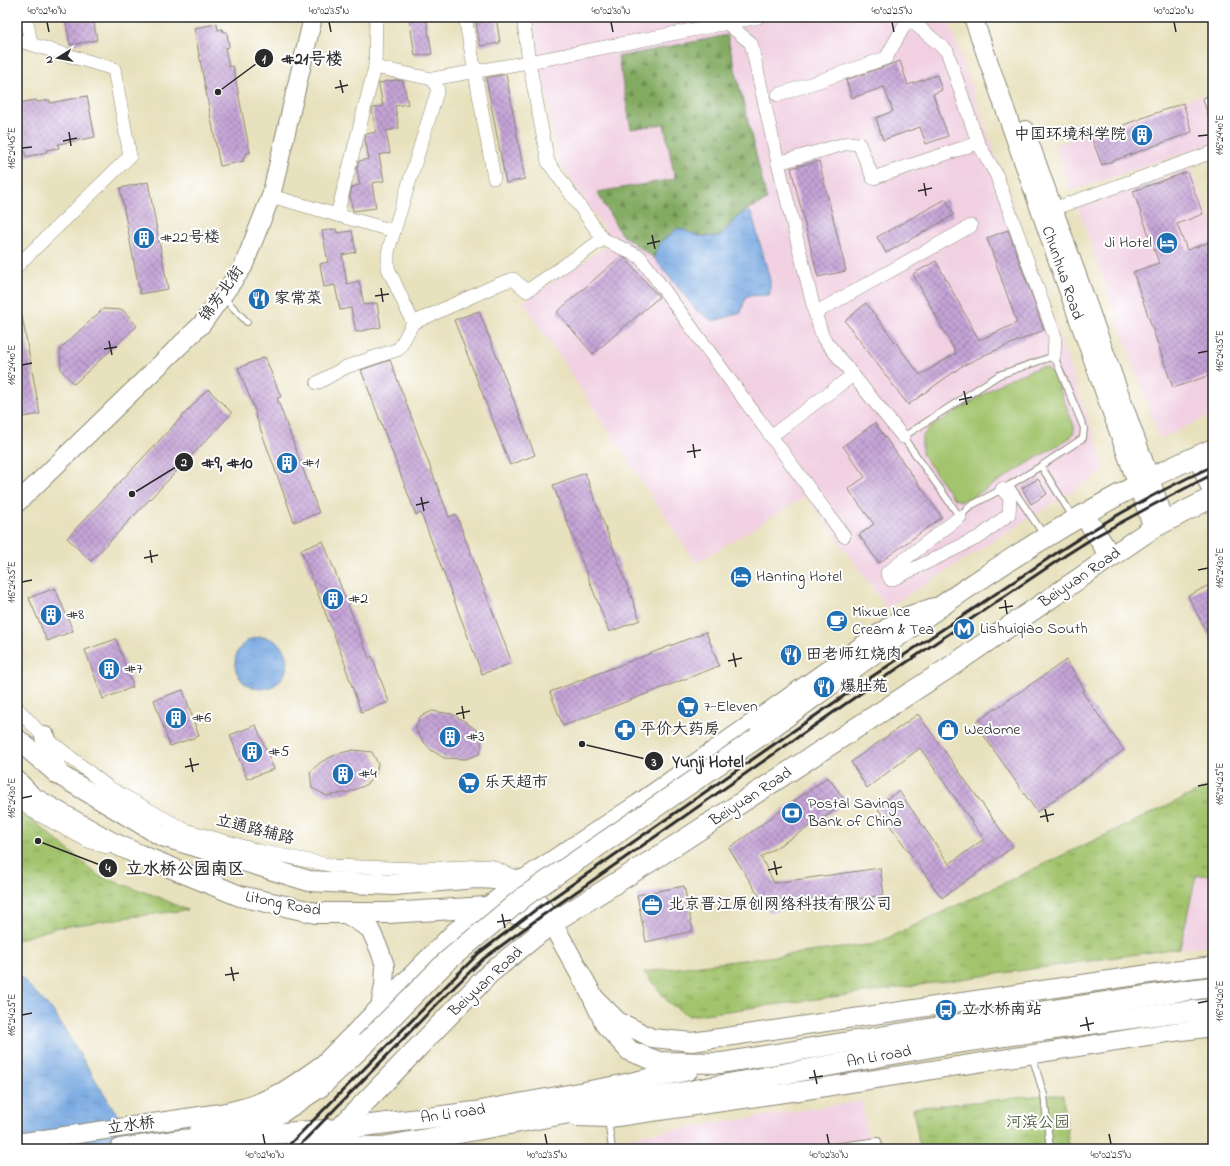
<svg xmlns="http://www.w3.org/2000/svg" width="1230" height="1166" viewBox="0 0 1230 1166" font-family="'Indie Flower','LXGW WenKai TC',sans-serif">
<style>
.built{fill:#f1d0e2}
.green{fill:#a3c46d;stroke:#67784c}
.forest{fill:url(#forest-firs);stroke:#566a46}
.park{fill:url(#park-tufts);stroke:#67784c}
.water{fill:url(#water-ripples);stroke:#506986}
.building{fill:url(#building-cross-hatch)}
.lines{fill:none;stroke-linecap:round;stroke-linejoin:round}
.lane-casing{stroke:#8a8674;stroke-width:8}
.street-casing{stroke:#8a8674;stroke-width:14}
.secondary-casing{stroke:#8a8674;stroke-width:20}
.primary-casing{stroke:#8a8674;stroke-width:22}
.lane{stroke:#fff;stroke-width:6}
.street{stroke:#fff;stroke-width:13}
.secondary{stroke:#fff;stroke-width:18}
.primary{stroke:#fff;stroke-width:20}
.rail{stroke:#2b2b2b;stroke-width:3}
.primary-bridge-casing{stroke:#8a8674;stroke-width:22;stroke-linecap:butt}
.primary-bridge{stroke:#fff;stroke-width:20}
.ticks{fill:none;stroke:#2b2b2b;stroke-width:1.5}
.labels{text-anchor:middle;dominant-baseline:central;stroke-width:4;stroke-linejoin:round;paint-order:stroke}
.poi-label{font-size:16px;fill:#2b2b2b;stroke:#fff;text-anchor:start}
.street-label{font-size:16px;fill:#2b2b2b;stroke:#fff}
.park-label{font-size:16px;fill:#556142;stroke:#fff}
.leader{fill:none;stroke:#2b2b2b;stroke-width:1.5}
.callout-dot{fill:#2b2b2b;stroke:#fff;stroke-width:1.5}
.mark-label{font-size:12px;text-anchor:middle;font-weight:bold;fill:#fff}
.callout-label{font-size:17px;text-anchor:middle;font-weight:bold;fill:#2b2b2b;stroke:#fff;stroke-width:4;stroke-linejoin:round;paint-order:stroke}
.neatline{fill:none;stroke:#2b2b2b;stroke-width:1.5}
.ticks-label{font-size:10px;text-anchor:middle;fill:#2b2b2b}
</style>
<defs>
<pattern id="forest-firs" width="22" height="20" patternUnits="userSpaceOnUse"><rect width="22" height="20" fill="#82aa60"/><path d="M5 1l3.5 6h-7zM16 11l3.5 6h-7z" fill="#6b8b4f"/></pattern>
<pattern id="park-tufts" width="24" height="20" patternUnits="userSpaceOnUse"><rect width="24" height="20" fill="#a3c46d"/><path d="M3 7l-1-3M5 7V3M7 7l1-3M15 17l-1-3M17 17v-4M19 17l1-3" fill="none" stroke="#859f5a"/></pattern>
<pattern id="water-ripples" width="26" height="14" patternUnits="userSpaceOnUse"><rect width="26" height="14" fill="#76a7e1"/><path d="M2 4q2-2 4 0t4 0M15 11q2-2 4 0t4 0" fill="none" stroke="#6188b7"/></pattern>
<pattern id="building-cross-hatch" width="8" height="8" patternUnits="userSpaceOnUse"><rect width="8" height="8" fill="#c4a3d6"/><path d="M0 0l8 8M0 8l8-8" fill="none" stroke="#9f85ae"/></pattern>
</defs>
<rect width="100%" height="100%" fill="#fff"/>
<filter id="ink" filterUnits="userSpaceOnUse"><feTurbulence type="fractalNoise" baseFrequency=".025" numOctaves="2"/><feDisplacementMap in="SourceGraphic" scale="8" xChannelSelector="R" yChannelSelector="G"/><feConvolveMatrix kernelMatrix="1 2 1 2 8 2 1 2 1" color-interpolation-filters="sRGB"/></filter>
<filter id="wash" filterUnits="userSpaceOnUse"><feTurbulence type="fractalNoise" baseFrequency=".012" numOctaves="4" result="noise"/><feDisplacementMap in="SourceGraphic" scale="16" xChannelSelector="R" yChannelSelector="G"/><feGaussianBlur stdDeviation="0.9" result="paint"/><feColorMatrix in="noise" values="0 0 0 0 0 0 0 0 0 0 0 0 0 0 0 0 0 1.4 0 .05"/><feComposite in="paint" operator="in"/></filter>
<g filter="url(#wash)">
<rect width="100%" height="100%" fill="#e8e1bd"/>
<g class="built">
<polygon points="532,17 947,17 1106,470 887,608 806,496 696,563 523,302 613,242 558,161"/>
<polygon points="1201,95 1213,130 1213,143 1071,191 1055,145"/>
<polygon points="1191,168 1213,226 1213,414 1160,439 1078,208"/>
<polygon points="1213,874 1213,945 1180,948 1196,876"/>
<polygon points="862,1101 869,1149 548,1149"/>
</g>
<polygon class="green" points="1040,367 1048,368 1053,373 1074,426 1074,432 1071,437 971,498 961,501 954,499 922,454 922,437 928,429 1006,380"/>
<polygon class="forest" points="727,35 767,200 747,210 736,218 720,237 699,236 678,228 659,243 654,258 621,234 597,192 675,179 664,124 631,129 618,57"/>
<g class="park">
<polygon points="1213,784 1213,874 1196,876 1180,948 863,993 689,1016 669,1003 644,972 875,944"/>
<polygon points="17,807 99,876 156,896 187,910 130,917 55,928 17,940"/>
<polygon points="1044,1095 1063,1095 1069,1149 920,1149 913,1108"/>
</g>
<g class="water">
<polygon points="747,210 752,214 770,280 770,295 746,296 741,313 714,321 697,311 654,258 659,243 678,228 699,236 720,237 736,218"/>
<circle cx="261" cy="663" r="26"/>
<polygon points="17,973 53,1011 113,1108 147,1149 17,1149"/>
</g>
<g id="blocks">
<g class="building">
<polygon points="65,17 93,17 97,40 70,45"/>
<polygon points="409,17 426,17 432,54 415,56"/>
<polygon points="475,17 496,17 500,43 480,46"/>
<polygon points="217,24 218,30 222,29 223,32 227,32 229,47 225,48 229,67 233,66 250,153 246,153 247,156 243,157 244,161 220,166 194,28"/>
<polygon points="900,61 908,85 937,75 942,90 933,94 948,136 926,144 920,127 883,140 876,118 893,111 884,87 852,98 846,80"/>
<polygon points="506,74 525,179 506,183 486,78"/>
<polygon points="396,80 403,81 408,104 395,106 399,128 386,131 390,153 379,155 384,181 372,183 376,208 353,211 350,196 352,187 360,185 357,168 359,161 369,159 365,139 366,134 376,132 372,111 373,108 383,106 379,85 379,83"/>
<polygon points="87,96 95,137 58,144 59,148 46,150 47,152 26,157 23,145 20,146 17,131 17,103 36,100 37,102 50,100 50,103"/>
<polygon points="1183,103 1192,132 1102,165 1091,137"/>
<polygon points="819,161 846,271 818,277 791,168"/>
<polygon points="1187,172 1203,214 1177,224 1187,250 1213,241 1213,374 1173,388 1133,272 1159,263 1133,191"/>
<polygon points="148,182 168,289 140,294 120,188"/>
<polygon points="946,199 954,215 886,253 877,237"/>
<polygon points="336,229 337,233 352,231 356,252 342,255 347,284 359,281 364,305 377,303 381,327 356,332 351,308 340,310 335,285 324,287 320,264 328,262 322,231"/>
<polygon points="1008,230 1044,330 987,354 962,366 908,405 845,321 866,303 920,375 956,353 913,274 936,261 979,340 1017,323 987,238"/>
<polygon points="621,256 626,259 659,297 593,354 557,312"/>
<polygon points="103,309 123,310 137,326 74,384 61,370 60,349"/>
<polygon points="479,311 535,455 510,465 454,320"/>
<polygon points="17,316 22,316 40,414 17,418"/>
<polygon points="265,357 281,397 277,398 319,513 294,522 255,414 256,413 238,368"/>
<polygon points="390,360 449,517 456,514 512,663 482,674 421,513 416,515 361,370"/>
<polygon points="208,389 232,413 91,561 67,538"/>
<polygon points="875,423 942,517 879,563 859,535 874,524 848,489 865,477 843,446"/>
<polygon points="585,473 640,620 609,632 553,485"/>
<polygon points="1038,479 1047,494 1031,504 1022,488"/>
<polygon points="323,541 369,658 372,656 389,702 361,712 345,666 346,666 301,550"/>
<polygon points="1213,583 1213,644 1188,596"/>
<polygon points="55,588 73,631 47,641 29,598"/>
<polygon points="706,632 719,666 563,726 550,692"/>
<polygon points="116,639 133,687 103,699 85,650"/>
<polygon points="1066,660 1085,690 1082,692 1124,750 1037,812 975,723"/>
<polygon points="183,690 199,736 170,746 154,700"/>
<polygon points="432,711 452,714 466,722 479,732 482,746 479,754 466,759 444,758 431,750 423,741 415,728 420,717"/>
<polygon points="918,714 1013,847 942,898 876,806 899,791 949,864 984,839 920,748 867,788 851,762"/>
<polygon points="256,725 274,769 247,779 230,735"/>
<polygon points="353,750 372,752 378,764 375,777 364,786 349,792 327,796 312,788 310,772 321,762 337,754"/>
<polygon points="828,777 847,803 761,857 774,883 880,868 884,895 769,912 729,848"/>
<polygon points="684,886 693,931 646,942 637,895"/>
</g>
</g>
</g>
<g filter="url(#ink)">
<use href="#blocks" fill-opacity="0" stroke="#8a8674" stroke-width="1"/>
<g class="lines">
<g class="lane-casing">
<g id="lane">
<polyline points="1213,98 1207,100 1213,119"/>
<polyline points="223,297 247,322"/>
<polyline points="1041,466 1010,485 970,506 960,517 903,437 999,375 1054,356 1084,428 1083,438 1041,466 1073,517"/>
<polyline points="1010,485 1044,535"/>
<polyline points="1032,1056 1044,1095 1050,1149"/>
<polyline points="610,1119 609,1127 612,1149"/>
<polyline points="818,1149 878,1141 879,1149"/>
</g>
</g>
<g class="street-casing">
<g id="street">
<polyline points="26,17 31,44"/>
<polyline points="465,17 494,178"/>
<polyline points="727,23 758,17"/>
<polyline points="17,40 114,69 130,156 17,266"/>
<polyline points="375,67 376,17"/>
<polyline points="432,79 540,60 727,23 751,43 778,163 848,143 859,144 873,178 978,143 947,51 907,17"/>
<polyline points="778,95 886,58 909,17"/>
<polyline points="978,143 996,174 1055,337 1054,356"/>
<polyline points="778,163 815,313"/>
<polyline points="271,196 337,215 375,67 432,79 438,89 391,241 388,253 388,268 413,323 499,284 513,279 527,291 603,239 548,162 529,62 523,17"/>
<polyline points="1053,209 1213,152"/>
<polyline points="337,215 394,231"/>
<polyline points="603,239 640,257 844,536"/>
<polyline points="317,383 346,367 399,349 413,323"/>
<polyline points="771,436 853,375"/>
<polyline points="903,437 823,338 815,313 971,226"/>
<polyline points="960,517 887,573 891,580 981,536 1009,514 1010,498 1002,489"/>
<polyline points="17,708 41,734 108,787 185,830 259,851 335,866 418,869 490,866 513,876"/>
<polyline points="17,797 32,811 88,841 107,847"/>
</g>
</g>
<g class="secondary-casing">
<g id="secondary">
<polyline points="973,17 1060,267 1153,528"/>
<polyline points="1025,130 1165,521"/>
<polyline points="17,503 202,324 243,267 271,196 313,17"/>
<polyline points="344,913 370,929 380,951 385,966 384,985 380,1007"/>
<polyline points="595,998 618,1021 652,1038 692,1042 1149,974 1213,966"/>
<polyline points="576,1117 610,1118 806,1090 1166,1033 1213,1027"/>
<polyline points="17,1143 227,1112 250,1106 279,1094 296,1083 323,1064 362,1025 454,932 522,880 639,803 901,618 934,607"/>
</g>
</g>
<g class="primary-casing">
<g id="primary">
<polyline points="1198,456 1213,492"/>
<polyline points="1084,515 1111,557"/>
<polyline points="45,737 58,774"/>
<path d="M757,738C881,649 1003,555 1139,484C1163,471 1188,460 1213,449"/>
<polyline points="17,739 58,774 162,836 309,881 394,885 476,878 522,880 552,923 592,995 606,1025 630,1051 659,1062 721,1063 946,1026 1173,992 1213,987"/>
<polyline points="17,781 32,797 111,842 140,855 240,896 316,913 388,913 487,907 552,923"/>
<polyline points="241,1131 282,1112 320,1087 366,1043"/>
<polyline points="198,1134 228,1121 279,1094"/>
<polyline points="329,1146 339,1129 490,973 552,923 659,856 947,669 1153,528 1213,497"/>
<polyline points="120,1149 181,1140 339,1129 475,1112 617,1086 688,1070"/>
<polyline points="295,1149 329,1146 382,1147 948,1044 1168,1013 1213,1009"/>
</g>
</g>
<use href="#lane" class="lane"/>
<use href="#street" class="street"/>
<use href="#secondary" class="secondary"/>
<use href="#primary" class="primary"/>
<g class="rail">
<path d="M285,1149L433,999L479,953L538,908L861,684L1061,550C1110,518 1160,490 1213,466"/>
<polyline points="296,1149 438,1003 483,959 543,915 864,691 1066,555 1096,536 1153,505 1213,474"/>
</g>
<g class="primary-bridge-casing">
<polyline id="primary-bridge" points="366,1043 446,962 525,896 757,738"/>
</g>
<use href="#primary-bridge" class="primary-bridge"/>
</g>
</g>
<path class="ticks" d="M47,22L49,32M329,22L331,32M611,22L613,32M892,22L894,32M1174,22L1176,32M340,80L343,93M335,88L348,85M69,132L71,146M1198,136L1208,135M63,141L77,138M22,148L32,147M924,183L926,196M918,191L932,188M652,235L655,249M647,244L660,241M381,288L383,302M375,296L389,294M109,341L112,355M104,349L117,347M1198,353L1208,351M22,365L32,363M964,391L967,405M959,400L972,397M693,444L695,458M687,452L701,450M421,497L424,511M416,505L429,502M150,550L152,563M144,558L158,555M1198,570L1208,568M22,582L32,580M1005,600L1007,614M999,608L1013,606M733,653L736,667M728,661L742,658M462,706L464,719M456,714L470,711M190,758L193,772M185,767L199,764M1198,786L1208,784M22,798L32,796M1045,809L1048,822M1040,817L1054,814M774,861L777,875M768,870L782,867M502,914L505,928M497,922L511,920M231,967L234,981M225,975L239,973M1198,1003L1208,1001M22,1015L32,1013M1086,1017L1089,1031M1080,1026L1094,1023M814,1070L817,1084M809,1078L823,1076M263,1134L265,1144M545,1134L547,1144M827,1134L829,1144M1109,1134L1111,1144"/>
<defs>
<g id="building-disc" transform="scale(1.15)"><circle r="9.5" fill="#1f6fb2" stroke="#fff"/><path d="M-4-6H4V6H1V3H-1V6H-4ZM-2.5-4.3h1.7v1.8h-1.7ZM.8-4.3h1.7v1.8H.8ZM-2.5-1h1.7V.8h-1.7ZM.8-1h1.7V.8H.8Z" fill="#fff"/></g>
<g id="hotel-disc" transform="scale(1.15)"><circle r="9.5" fill="#1f6fb2" stroke="#fff"/><path d="M-6-4.5h1.5V1H6V5H4.5V3h-9V5H-6ZM-4 0a1.8 1.8 0 1 1 3.6 0ZM.5 0V-2.5h3Q6-2.5 6 0Z" fill="#fff"/></g>
<g id="restaurant-disc" transform="scale(1.15)"><circle r="9.5" fill="#1f6fb2" stroke="#fff"/><path d="M-5-6h1v4h1v-4h1v4h1v-4h1v5L-1.5 .5V6h-2V.5L-5-1ZM5-6V6H3V1.5H1.5Q1.5-4 5-6Z" fill="#fff"/></g>
<g id="cafe-disc" transform="scale(1.15)"><circle r="9.5" fill="#1f6fb2" stroke="#fff"/><path d="M-5.5-4.5H6V0H3Q3 3.5 0 3.5H-2.5Q-5.5 3.5-5.5 0ZM3-3.2v2h1.7v-2ZM-6 4.5H4V6H-6Z" fill="#fff"/></g>
<g id="metro-disc" transform="scale(1.15)"><circle r="9.5" fill="#1f6fb2" stroke="#fff"/><path d="M-5.5 5V-5H-3L0 0L3-5H5.5V5H3V-.5L0 4L-3-.5V5Z" fill="#fff"/></g>
<g id="supermarket-disc" transform="scale(1.15)"><circle r="9.5" fill="#1f6fb2" stroke="#fff"/><path d="M-6-5.5h2.5l.6 2H6L4.5 2H-2.5L-4.4-4H-6ZM-1.5 3.2a1.3 1.3 0 1 0 .1 0ZM3 3.2a1.3 1.3 0 1 0 .1 0Z" fill="#fff"/></g>
<g id="pharmacy-disc" transform="scale(1.15)"><circle r="9.5" fill="#1f6fb2" stroke="#fff"/><path d="M-2-6h4v4h4v4h-4v4h-4v-4h-4v-4h4Z" fill="#fff"/></g>
<g id="shop-disc" transform="scale(1.15)"><circle r="9.5" fill="#1f6fb2" stroke="#fff"/><path d="M-5-2.5h2.3a2.7 3.5 0 0 1 5.4 0H5L5.5 6h-11ZM-1.5-2.5h3a1.5 2.3 0 0 0-3 0Z" fill="#fff"/></g>
<g id="bank-disc" transform="scale(1.15)"><circle r="9.5" fill="#1f6fb2" stroke="#fff"/><path d="M-6-4H6V4H-6ZM0-2.3a2.3 2.3 0 1 0 0 4.6a2.3 2.3 0 1 0 0-4.6Z" fill="#fff"/></g>
<g id="office-disc" transform="scale(1.15)"><circle r="9.5" fill="#1f6fb2" stroke="#fff"/><path d="M-6-3h4V-5.5h4V-3h4V5H-6ZM-1-4.5V-3h2v-1.5ZM-6 0V1H6V0Z" fill="#fff"/></g>
<g id="bus-disc" transform="scale(1.15)"><circle r="9.5" fill="#1f6fb2" stroke="#fff"/><path d="M-5-6H5V4H4V6H2V4H-2V6H-4V4H-5ZM-3.5-4V0h7V-4ZM-3.5 1.2v1.5H-2V1.2ZM2 1.2v1.5H3.5V1.2Z" fill="#fff"/></g>
</defs>
<g fill-rule="evenodd">
<use href="#building-disc" x="1142" y="135"/>
<use href="#building-disc" x="144" y="238"/>
<use href="#hotel-disc" x="1167" y="243"/>
<use href="#restaurant-disc" x="259" y="299"/>
<use href="#building-disc" x="287" y="463"/>
<use href="#hotel-disc" x="741" y="577"/>
<use href="#building-disc" x="333" y="599"/>
<use href="#building-disc" x="51" y="615"/>
<use href="#cafe-disc" x="837" y="621"/>
<use href="#metro-disc" x="964" y="629"/>
<use href="#restaurant-disc" x="791" y="655"/>
<use href="#building-disc" x="109" y="669"/>
<use href="#restaurant-disc" x="824" y="687"/>
<use href="#supermarket-disc" x="688" y="707"/>
<use href="#building-disc" x="176" y="718"/>
<use href="#pharmacy-disc" x="625" y="730"/>
<use href="#shop-disc" x="948" y="730"/>
<use href="#building-disc" x="450" y="737"/>
<use href="#building-disc" x="252" y="752"/>
<use href="#building-disc" x="343" y="774"/>
<use href="#supermarket-disc" x="469" y="783"/>
<use href="#bank-disc" x="792" y="813"/>
<use href="#office-disc" x="652" y="905"/>
<use href="#bus-disc" x="946" y="1010"/>
</g>
<g class="labels">
<g class="poi-label">
<text x="1126" y="135" text-anchor="end">中国环境科学院</text>
<text x="160" y="238">#22号楼</text>
<text x="1152" y="243" text-anchor="end">Ji Hotel</text>
<text x="274" y="299">家常菜</text>
<text x="302" y="463">#1</text>
<text x="756" y="577">Hanting Hotel</text>
<text x="348" y="599">#2</text>
<text x="852" y="612">Mixue Ice<tspan x="852" dy="18">Cream &amp; Tea</tspan></text>
<text x="66" y="615">#8</text>
<text x="980" y="629">Lishuiqiao South</text>
<text x="806" y="655">田老师红烧肉</text>
<text x="124" y="669">#7</text>
<text x="840" y="687">爆肚苑</text>
<text x="704" y="707">7-Eleven</text>
<text x="192" y="718">#6</text>
<text x="640" y="730">平价大药房</text>
<text x="964" y="730">Wedome</text>
<text x="466" y="737">#3</text>
<text x="268" y="752">#5</text>
<text x="358" y="774">#4</text>
<text x="484" y="783">乐天超市</text>
<text x="808" y="804">Postal Savings<tspan x="808" dy="18">Bank of China</tspan></text>
<text x="668" y="905">北京晋江原创网络科技有限公司</text>
<text x="962" y="1010">立水桥南站</text>
</g>
<g class="street-label">
<text transform="translate(1062 273) rotate(71)">Chunhua Road</text>
<text transform="translate(222 294) rotate(-55)">锦芳北街</text>
<text transform="translate(1080 578) rotate(-34)">Beiyuan Road</text>
<text transform="translate(751 797) rotate(-33)">Beiyuan Road</text>
<text transform="translate(255 830) rotate(14)">立通路辅路</text>
<text transform="translate(283 904) rotate(11)">Litong Road</text>
<text transform="translate(486 982) rotate(-43)">Beiyuan Road</text>
<text transform="translate(879 1057) rotate(-10)">An Li road</text>
<text transform="translate(453 1114) rotate(-8)">An Li road</text>
<text transform="translate(131 1126) rotate(-8)">立水桥</text>
</g>
<g class="park-label">
<text x="1038" y="1123">河滨公园</text>
</g>
</g>
<path class="leader" d="M218 92L264 58M132 494L184 462M582 744L654 761M38 841L108 868"/>
<g class="callout-dot">
<circle cx="218" cy="92" r="4"/>
<circle cx="132" cy="494" r="4"/>
<circle cx="582" cy="744" r="4"/>
<circle cx="38" cy="841" r="4"/>
<circle cx="264" cy="58" r="10"/>
<circle cx="184" cy="462" r="10"/>
<circle cx="654" cy="761" r="10"/>
<circle cx="108" cy="868" r="10"/>
</g>
<g class="mark-label">
<text x="264" y="63">1</text>
<text x="184" y="466">2</text>
<text x="654" y="766">3</text>
<text x="108" y="872">4</text>
</g>
<g class="callout-label">
<text x="312" y="64">#21号楼</text>
<text x="227" y="468">#9, #10</text>
<text x="708" y="767">Yunji Hotel</text>
<text x="185" y="874">立水桥公园南区</text>
</g>
<rect width="1230" height="1166" fill="none" stroke="#fff" stroke-width="44"/>
<g transform="translate(58 58) rotate(259)" stroke="#ffffff" stroke-width="3" paint-order="stroke">
<path d="M0-3L7 15L0 10L-7 15Z" fill="#2b2b2b"/>
<text y="-6" font-size="11" font-weight="bold" text-anchor="middle" fill="#2b2b2b">N</text>
</g>
<rect x="22" y="22" width="1186" height="1122" class="neatline"/>
<g class="ticks-label">
<text x="47" y="14">40°02'40"N</text>
<text x="329" y="14">40°02'35"N</text>
<text x="611" y="14">40°02'30"N</text>
<text x="892" y="14">40°02'25"N</text>
<text x="1174" y="14">40°02'20"N</text>
<text transform="translate(1219 135) rotate(-90)" y="4">116°24'40"E</text>
<text transform="translate(11 148) rotate(-90)" y="4">116°24'45"E</text>
<text transform="translate(1219 351) rotate(-90)" y="4">116°24'35"E</text>
<text transform="translate(11 365) rotate(-90)" y="4">116°24'40"E</text>
<text transform="translate(1219 568) rotate(-90)" y="4">116°24'30"E</text>
<text transform="translate(11 582) rotate(-90)" y="4">116°24'35"E</text>
<text transform="translate(1219 784) rotate(-90)" y="4">116°24'25"E</text>
<text transform="translate(11 798) rotate(-90)" y="4">116°24'30"E</text>
<text transform="translate(1219 1001) rotate(-90)" y="4">116°24'20"E</text>
<text transform="translate(11 1015) rotate(-90)" y="4">116°24'25"E</text>
<text x="265" y="1158">40°02'40"N</text>
<text x="547" y="1158">40°02'35"N</text>
<text x="829" y="1158">40°02'30"N</text>
<text x="1111" y="1158">40°02'25"N</text>
</g>
</svg>
